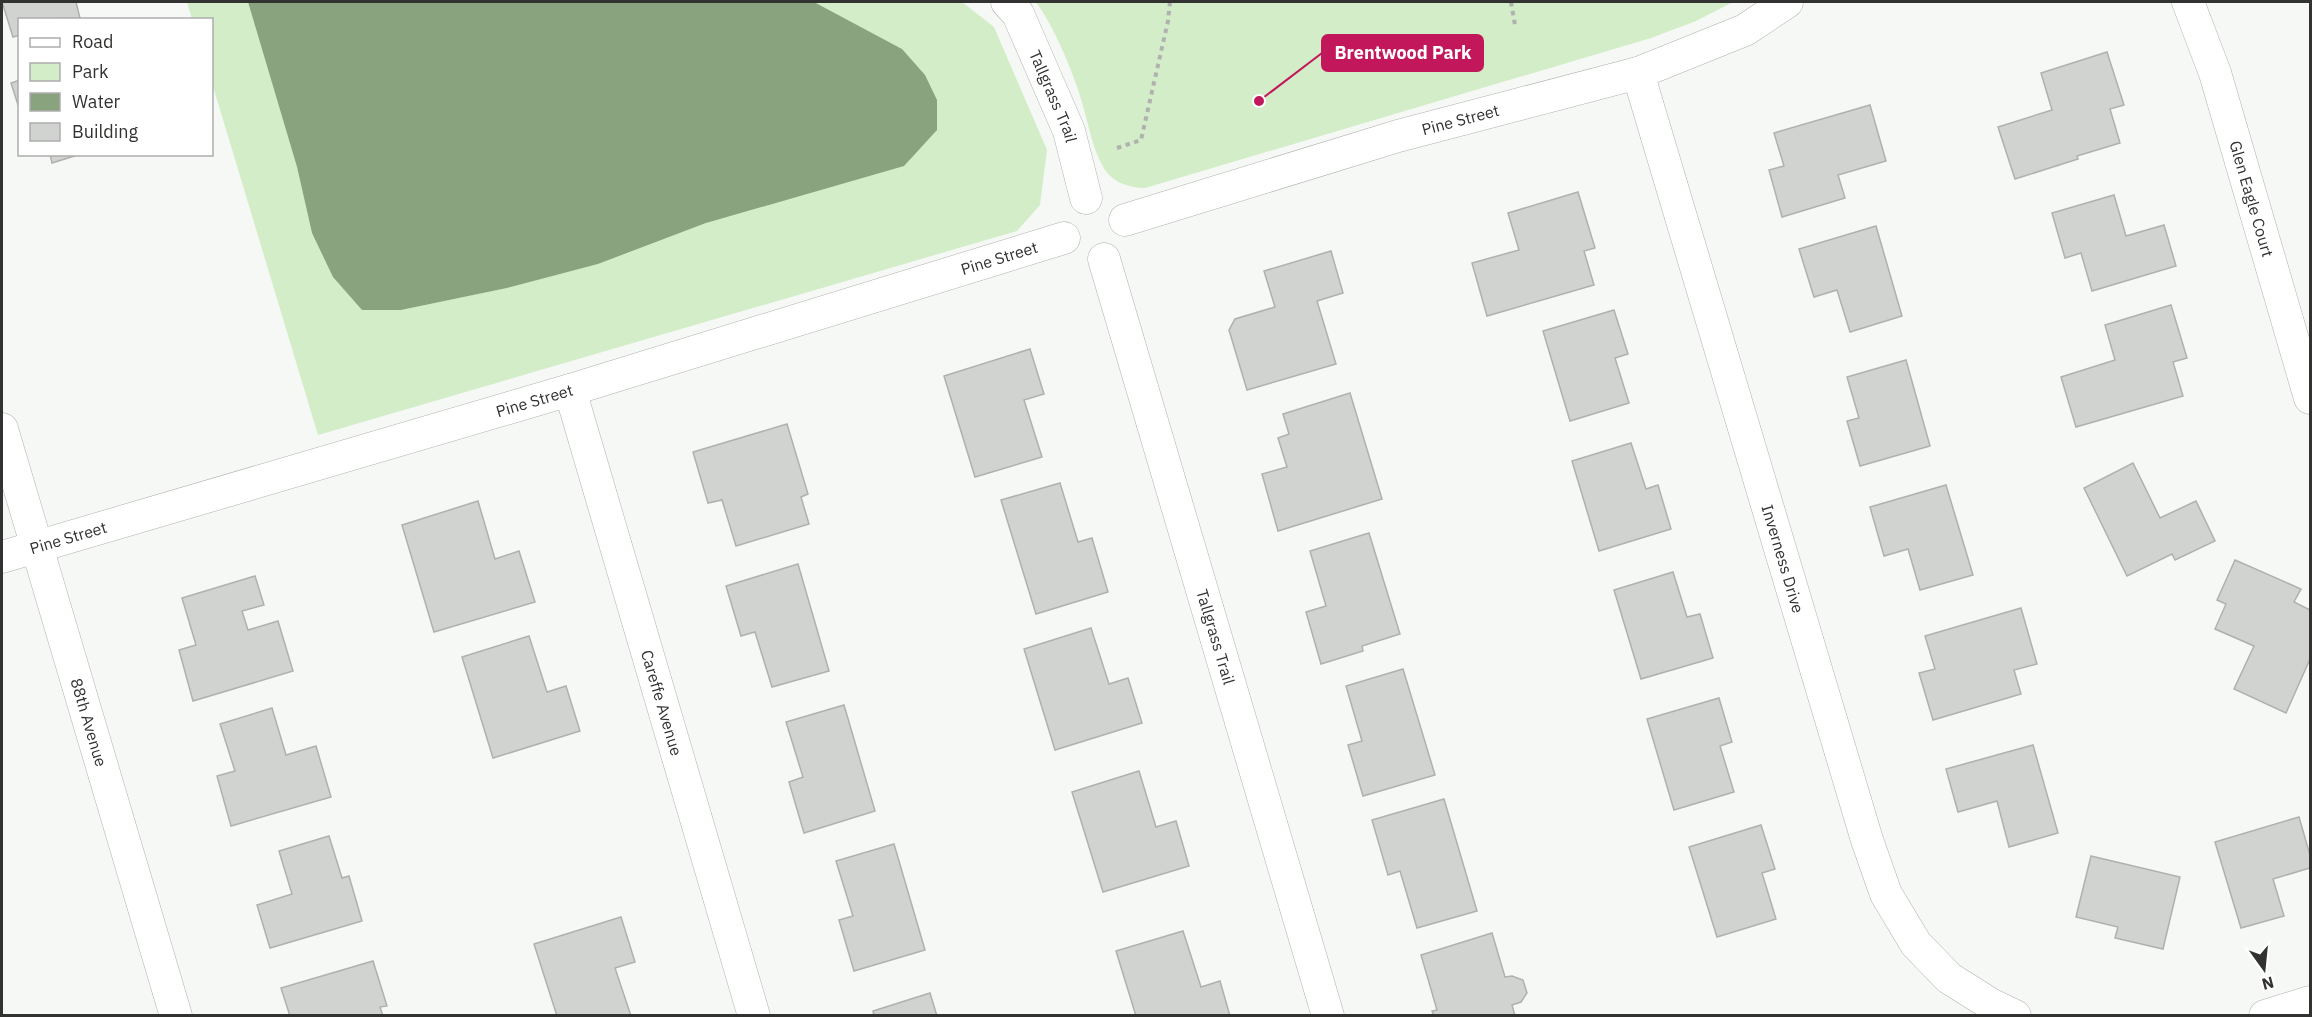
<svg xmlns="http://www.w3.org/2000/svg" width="2312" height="1017" viewBox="0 0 2312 1017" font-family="'IBM Plex Sans',sans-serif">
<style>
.green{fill:#d2edc7}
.water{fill:#89a37e}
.building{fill:#d0d3cf;stroke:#afb1ae;stroke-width:1.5}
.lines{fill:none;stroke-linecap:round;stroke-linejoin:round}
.street-casing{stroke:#b0b2af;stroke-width:33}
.path{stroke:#b0b2af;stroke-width:4;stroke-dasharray:4.5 4.5;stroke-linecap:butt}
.street{stroke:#fff;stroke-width:32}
.labels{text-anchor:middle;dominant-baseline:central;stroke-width:4.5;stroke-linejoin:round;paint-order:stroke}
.street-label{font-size:16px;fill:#323331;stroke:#fff}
.leader{fill:none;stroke:#c2185b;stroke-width:2}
.callout-dot{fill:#c2185b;stroke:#fff;stroke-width:2}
.callout{fill:#c2185b;stroke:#c2185b;stroke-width:2}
.callout-label{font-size:18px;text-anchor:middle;font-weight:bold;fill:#fff}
</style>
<rect width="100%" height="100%" fill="#f5f8f4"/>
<g class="green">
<polygon points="187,2 248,2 297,167 312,233 363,310 401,310 507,288 598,264 706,223 902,49 814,2 962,2 994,27 1047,150 1040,205 1017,231 318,435 212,83 212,20 192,19"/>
<path d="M1036,2H1733L1696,21L1651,38L1145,188C1130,188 1114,183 1105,170C1092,150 1088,121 1081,99C1072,69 1054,27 1036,2Z"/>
</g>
<polygon class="water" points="248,2 814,2 902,49 925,75 937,100 937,130 904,166 706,223 598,264 507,288 401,310 362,310 333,277 312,233 297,167"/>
<g class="building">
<polygon points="2,2 76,2 80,18 20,20 20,35 13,37"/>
<polygon points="2107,52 2124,105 2110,109 2120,143 2077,156 2078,159 2015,179 1998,127 2052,110 2041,73"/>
<polygon points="20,80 20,111 11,83"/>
<polygon points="1870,105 1886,161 1838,175 1845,198 1782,217 1769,170 1784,166 1774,133"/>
<polygon points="50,154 81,154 52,163"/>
<polygon points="1578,192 1595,248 1584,251 1594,285 1487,316 1472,263 1519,250 1508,213"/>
<polygon points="2114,195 2126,236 2164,225 2176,266 2092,291 2081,253 2065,258 2052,213"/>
<polygon points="1876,226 1902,316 1850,332 1837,290 1814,297 1799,249"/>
<polygon points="1331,251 1343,293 1317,301 1336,364 1247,390 1229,330 1235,319 1275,307 1264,271"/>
<polygon points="2171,305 2187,358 2173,362 2183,396 2076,427 2061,377 2115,360 2105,325"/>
<polygon points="1614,310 1628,354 1615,358 1629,403 1570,421 1543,331"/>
<polygon points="1030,349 1044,394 1024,400 1042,457 975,477 944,376"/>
<polygon points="1906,360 1930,446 1860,466 1847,421 1859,418 1847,377"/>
<polygon points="1350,393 1382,499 1278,531 1262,474 1287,467 1278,438 1289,434 1283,414"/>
<polygon points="787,424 808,494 801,497 809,524 736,546 722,500 708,503 693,452"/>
<polygon points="1631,443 1646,489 1658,485 1671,529 1599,551 1572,461"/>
<polygon points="2133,463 2160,518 2196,501 2215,541 2175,560 2172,554 2127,576 2084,488"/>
<polygon points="1060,483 1078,542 1092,538 1108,592 1036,614 1001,500"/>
<polygon points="1946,485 1973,575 1920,590 1908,549 1884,556 1870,507"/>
<polygon points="478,501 495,559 519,551 535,602 434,632 402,525"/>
<polygon points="1369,533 1400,634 1362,646 1363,651 1321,664 1306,612 1326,606 1310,551"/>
<polygon points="2235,560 2301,589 2294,602 2310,610 2310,659 2286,713 2234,689 2254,646 2215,629 2226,604 2217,600"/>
<polygon points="798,564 829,671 772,687 755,632 741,636 726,586"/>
<polygon points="1673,572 1687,617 1700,614 1713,658 1641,679 1614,590"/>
<polygon points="255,576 264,605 242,611 248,630 278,621 293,671 193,701 179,650 196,645 182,598"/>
<polygon points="2021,608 2037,664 2014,670 2021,694 1933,720 1919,673 1935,669 1925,636"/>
<polygon points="1091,628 1109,684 1128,678 1142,723 1055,750 1024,649"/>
<polygon points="529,636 547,692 566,686 580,731 493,758 462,657"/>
<polygon points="1403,669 1435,775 1363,796 1348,745 1362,741 1346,686"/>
<polygon points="1719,698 1732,742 1720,746 1734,792 1674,810 1647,719"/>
<polygon points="844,705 875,811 804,833 789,782 803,777 786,722"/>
<polygon points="272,708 286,755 316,746 331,797 231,826 217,776 235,771 220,724"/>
<polygon points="2033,745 2058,833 2009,847 1997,801 1958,812 1946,769"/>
<polygon points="1139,771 1156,827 1176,821 1189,866 1103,892 1072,792"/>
<polygon points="1444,799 1477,911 1417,928 1400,871 1388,875 1372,820"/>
<polygon points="2299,817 2310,855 2310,868 2273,879 2284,916 2241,928 2215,842"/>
<polygon points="1761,825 1775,869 1762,873 1776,919 1717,937 1689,847"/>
<polygon points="329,836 342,878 349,876 362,921 270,948 257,905 292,894 279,851"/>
<polygon points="894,844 925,950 854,971 839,920 853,916 836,861"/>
<polygon points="2091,856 2180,877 2163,949 2115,938 2118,927 2076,917"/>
<polygon points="621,917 635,962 615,968 631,1016 557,1016 534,944"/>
<polygon points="1183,931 1201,987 1220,981 1230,1016 1136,1016 1116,951"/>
<polygon points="1492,933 1505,977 1512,976 1523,980 1527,993 1521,1002 1512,1005 1515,1016 1434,1016 1432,1011 1437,1010 1421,955"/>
<polygon points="373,961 387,1006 380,1007 383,1016 290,1016 281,988"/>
<polygon points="930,993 937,1016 874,1016 873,1011"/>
</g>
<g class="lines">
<g class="street-casing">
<g id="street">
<path id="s1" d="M1007,2L1018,14L1069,131L1086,198"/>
<path id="s2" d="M2188,2L2215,73L2310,398"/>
<path id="s3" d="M1638,73L1867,840L1886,894L1916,944L1949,978L1992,1005L2015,1016"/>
<path id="s4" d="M1125,220L1398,136L1638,73L1745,30L1787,2"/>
<path id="s5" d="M1104,259L1328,1016"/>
<path id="s6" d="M570,390L754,1016"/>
<path id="s7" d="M2,429L176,1016"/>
<path id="s8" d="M2,557L570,390L1064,238"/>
<polyline points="2265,1016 2310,1002"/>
</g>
</g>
<g class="path">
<polyline points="1511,2 1515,25"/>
<polyline points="1117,148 1141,140 1168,21 1170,2"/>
</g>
<use href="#street" class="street"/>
</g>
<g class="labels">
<g class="street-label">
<text stroke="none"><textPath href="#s1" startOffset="106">Tallgrass Trail</textPath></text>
<text stroke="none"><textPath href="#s4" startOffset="350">Pine Street</textPath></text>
<text stroke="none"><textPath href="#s2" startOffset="207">Glen Eagle Court</textPath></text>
<text stroke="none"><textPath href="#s8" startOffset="1041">Pine Street</textPath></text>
<text stroke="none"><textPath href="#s8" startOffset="555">Pine Street</textPath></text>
<text stroke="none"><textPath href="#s8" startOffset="69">Pine Street</textPath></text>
<text stroke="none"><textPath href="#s3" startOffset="507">Inverness Drive</textPath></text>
<text stroke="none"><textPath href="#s5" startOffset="394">Tallgrass Trail</textPath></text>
<text stroke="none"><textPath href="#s6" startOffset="326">Careffe Avenue</textPath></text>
<text stroke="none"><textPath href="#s7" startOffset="306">88th Avenue</textPath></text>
</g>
</g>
<path class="leader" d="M1259 101L1322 53"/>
<circle class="callout-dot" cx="1259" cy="101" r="6"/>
<rect class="callout" x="1322" y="35" width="161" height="36" rx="6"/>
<g class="callout-label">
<text x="1403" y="59">Brentwood Park</text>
</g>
<rect width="2312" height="1017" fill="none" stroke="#323331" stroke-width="6"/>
<rect x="18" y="18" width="195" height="138" fill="#ffffff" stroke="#adadad" stroke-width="1.5"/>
<rect x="30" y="38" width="30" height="9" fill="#ffffff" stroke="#adadad" stroke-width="1.5"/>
<text x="72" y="48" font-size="18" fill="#323331">Road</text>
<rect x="30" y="63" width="30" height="18" fill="#d2edc7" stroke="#adadad" stroke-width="1.5"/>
<text x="72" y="78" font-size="18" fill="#323331">Park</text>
<rect x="30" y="93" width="30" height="18" fill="#89a37e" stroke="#adadad" stroke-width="1.5"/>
<text x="72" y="108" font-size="18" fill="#323331">Water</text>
<rect x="30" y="123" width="30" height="18" fill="#d0d3cf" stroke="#adadad" stroke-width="1.5"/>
<text x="72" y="138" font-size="18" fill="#323331">Building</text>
<g transform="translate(2264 969) rotate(165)" stroke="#ffffff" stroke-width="4.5" paint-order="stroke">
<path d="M0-4.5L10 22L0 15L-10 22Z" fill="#323331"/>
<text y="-9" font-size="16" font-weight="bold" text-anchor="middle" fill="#323331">N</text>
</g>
</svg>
